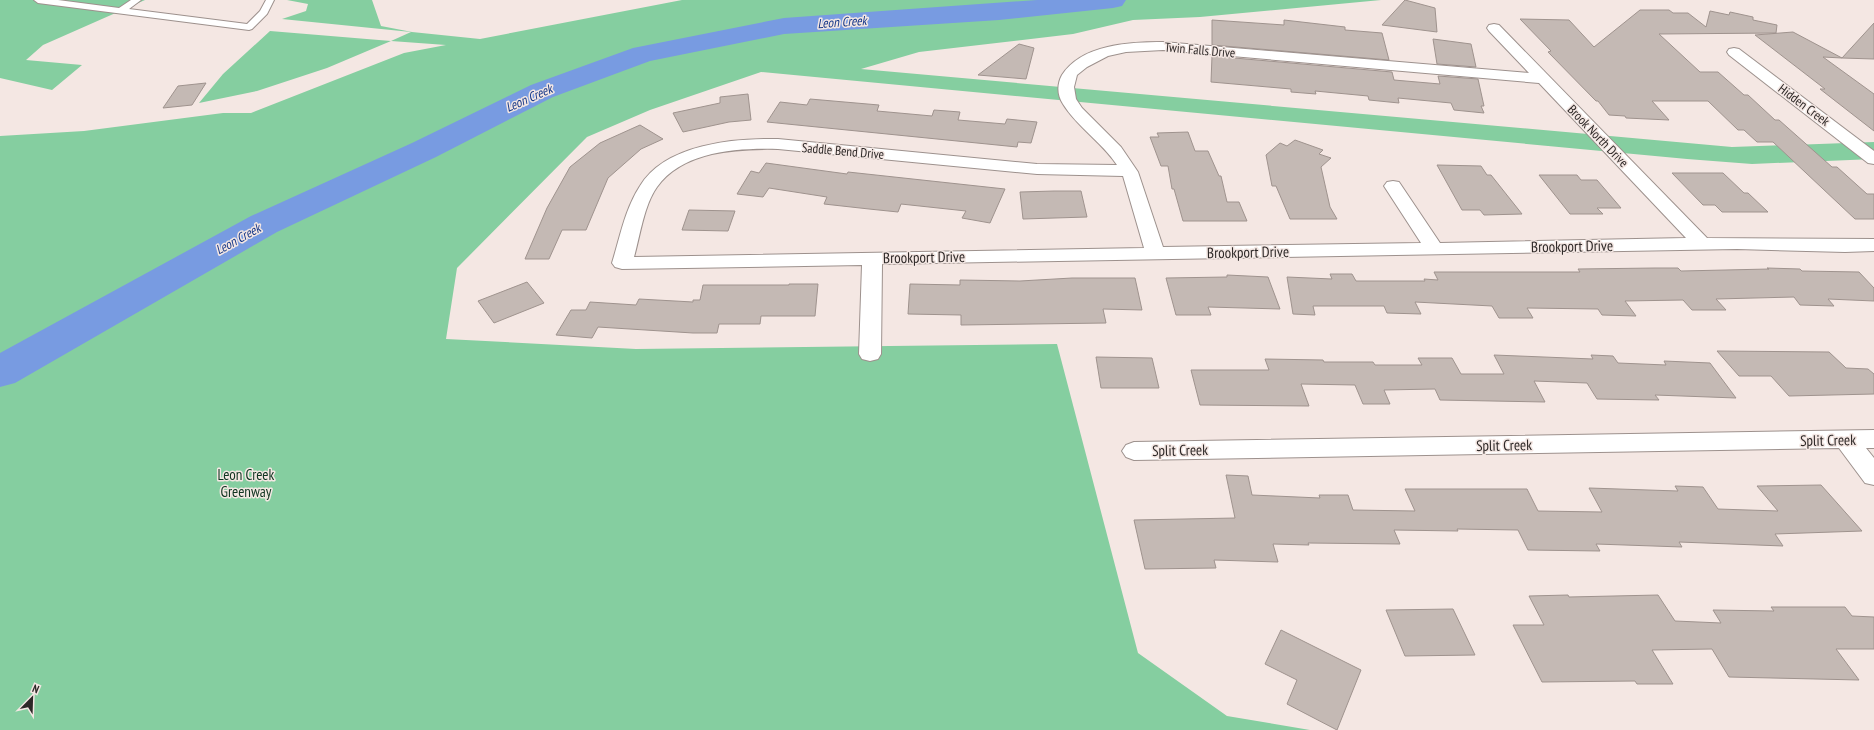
<svg xmlns="http://www.w3.org/2000/svg" width="1874" height="730" viewBox="0 0 1874 730" font-family="'PT Sans Narrow',sans-serif">
<style>
.green{fill:#85cea0}
.lines{fill:none;stroke-linecap:round;stroke-linejoin:round}
.river{fill:#789be1;fill-rule:evenodd}
.building{fill:#c4b9b4;stroke:#9f938e}
.lane-casing{stroke:#9d918d;stroke-width:2}
.street-casing{stroke:#9d918d;stroke-width:2}
.lane{fill:#fff;fill-rule:evenodd}
.street{fill:#fff;fill-rule:evenodd}
.labels{text-anchor:middle;dominant-baseline:central;stroke-width:3;stroke-linejoin:round;paint-order:stroke}
.far-water-label{font-size:13px;font-style:italic;fill:#153788;stroke:#f4e7e3}
.far-street-label{font-size:13px;fill:#2d2827;stroke:#f4e7e3}
.street-label{font-size:15px;fill:#2d2827;stroke:#f4e7e3}
.park-label{font-size:15px;fill:#0f3420;stroke:#f4e7e3}
</style>
<rect width="100%" height="100%" fill="#f4e7e3"/>
<g class="green">
<polygon points="0,0 145,0 43,45 26,60 82,65 52,90 0,78"/>
<polygon points="287,0 372,0 381,26 412,32 480,39 682,0 1381,0 1200,17 1133,20 1073,34 919,52 861,69 1732,147 1874,142 1874,159 1752,164 1687,159 761,72 650,110 587,137 457,268 446,339 636,349 1057,344 1138,653 1227,716 1310,730 0,730 0,136 84,131 223,113 251,113 404,53 446,45 391,41 327,68 257,91 199,103 223,74 270,31 391,41 411,32 282,19 306,11 308,4"/>
</g>
<g class="lines">
<polygon class="river" points="1037,0 1126,0 1122,6 1113,8 999,20 784,34 650,61 553,97 436,157 277,232 15,383 0,387 0,353 251,216 412,143 531,85 633,48 784,18"/>
</g>
<g class="building">
<polygon points="1405,0 1435,8 1437,32 1382,25"/>
<polygon points="1640,10 1669,10 1673,13 1688,13 1706,27 1710,11 1729,15 1730,12 1753,17 1753,20 1777,25 1776,33 1659,34 1700,72 1718,72 1744,95 1748,95 1775,120 1779,120 1832,167 1837,167 1867,194 1874,194 1874,219 1855,219 1773,142 1757,142 1744,130 1738,130 1708,101 1652,101 1669,120 1626,118 1625,116 1609,115 1598,101 1596,101 1548,52 1551,51 1520,19 1569,20 1594,47"/>
<polygon points="1212,20 1284,25 1284,20 1345,27 1345,30 1382,33 1389,60 1212,45"/>
<polygon points="1874,23 1874,59 1842,58"/>
<polygon points="1793,32 1842,58 1823,57 1874,94 1874,131 1820,89 1825,89 1755,35"/>
<polygon points="1433,39 1471,44 1476,67 1437,64"/>
<polygon points="1019,44 1034,48 1026,79 978,75"/>
<polygon points="1212,56 1392,72 1394,80 1440,84 1438,76 1478,79 1484,106 1481,106 1484,113 1454,110 1451,103 1398,98 1399,103 1369,100 1368,96 1315,91 1316,94 1291,92 1291,89 1211,82"/>
<polygon points="206,83 192,105 163,108 178,86"/>
<polygon points="748,94 751,120 729,122 683,132 673,113 720,103 720,97"/>
<polygon points="810,99 879,105 877,111 932,116 934,110 960,112 958,120 1005,124 1007,119 1037,122 1031,143 1018,142 1017,147 767,122 780,102 807,105"/>
<polygon points="640,125 663,139 641,149 608,178 586,230 562,230 549,259 525,259 547,208 570,167 600,143"/>
<polygon points="1188,132 1195,151 1208,151 1219,176 1221,176 1227,202 1239,202 1247,221 1183,221 1174,189 1172,189 1168,166 1161,166 1150,137 1159,137 1157,133"/>
<polygon points="1295,140 1323,150 1319,154 1331,158 1321,167 1330,207 1337,219 1290,219 1276,186 1272,186 1266,155 1280,143 1287,146"/>
<polygon points="766,163 847,174 848,172 1005,189 990,223 962,218 966,211 901,204 898,212 869,209 824,204 827,197 769,188 763,197 737,194 751,171 759,173"/>
<polygon points="1437,165 1481,166 1487,175 1491,175 1522,214 1484,215 1480,210 1462,210"/>
<polygon points="1672,173 1723,173 1744,193 1748,193 1768,212 1722,212 1715,205 1703,205"/>
<polygon points="1539,175 1577,175 1581,180 1597,180 1621,208 1597,208 1603,214 1570,214"/>
<polygon points="1054,191 1081,191 1087,217 1023,219 1020,192"/>
<polygon points="689,210 735,211 728,231 682,230"/>
<polygon points="1655,268 1678,268 1681,271 1769,269 1767,268 1800,269 1802,271 1859,272 1874,288 1874,301 1828,299 1834,306 1800,305 1794,297 1716,299 1726,310 1692,310 1683,300 1625,301 1636,316 1602,315 1598,309 1527,308 1533,318 1499,318 1492,306 1415,302 1421,314 1387,313 1384,306 1313,306 1315,315 1293,314 1287,277 1332,279 1330,274 1352,274 1356,281 1425,281 1424,279 1438,280 1434,272 1580,272 1578,269"/>
<polygon points="1227,275 1268,277 1280,309 1208,307 1211,315 1176,315 1166,278 1227,277"/>
<polygon points="1072,278 1135,278 1142,310 1103,309 1106,323 961,325 961,315 908,314 910,284 960,285 960,280 1020,281"/>
<polygon points="527,282 544,303 494,323 478,301"/>
<polygon points="789,284 818,284 815,316 761,316 760,324 719,324 717,333 693,333 598,327 592,338 556,335 571,310 586,310 590,302 636,305 639,299 693,302 693,300 700,300 703,285 789,285"/>
<polygon points="1717,351 1829,352 1846,368 1868,369 1874,374 1874,394 1789,396 1771,376 1739,376"/>
<polygon points="1494,355 1593,359 1591,355 1613,356 1618,363 1666,365 1664,361 1710,363 1736,398 1655,395 1659,400 1597,399 1587,383 1534,381 1545,402 1440,400 1435,389 1384,390 1390,404 1363,404 1355,385 1301,384 1309,406 1200,405 1191,370 1269,370 1265,359 1323,360 1324,362 1373,362 1375,365 1422,365 1418,358 1452,358 1461,374 1504,374"/>
<polygon points="1096,357 1152,358 1159,388 1101,388"/>
<polygon points="1226,475 1248,476 1252,495 1320,498 1319,495 1348,495 1353,510 1415,511 1405,489 1527,489 1538,511 1602,512 1589,488 1678,491 1675,486 1703,487 1718,509 1778,511 1757,486 1821,485 1862,531 1775,534 1783,546 1679,542 1682,547 1596,544 1600,551 1528,550 1518,530 1457,529 1458,531 1394,530 1400,544 1308,543 1309,545 1273,544 1278,562 1214,560 1216,568 1145,569 1134,520 1235,518"/>
<polygon points="1568,595 1569,597 1658,595 1675,621 1721,623 1713,610 1774,611 1771,607 1845,607 1852,616 1874,617 1874,649 1836,649 1859,680 1729,677 1712,649 1652,650 1673,684 1637,684 1635,681 1542,682 1513,625 1544,625 1529,596"/>
<polygon points="1453,609 1475,655 1405,656 1386,610"/>
<polygon points="1281,630 1361,670 1337,730 1287,704 1297,680 1265,664"/>
</g>
<g class="lines">
<g class="lane-casing">
<polygon id="lane" points="34,0 58,0 119,8 131,0 141,0 129,9 247,24 260,11 266,0 274,0 267,14 252,29 249,30 38,3"/>
</g>
<g class="street-casing">
<g id="street">
<path d="M1494,24L1499,25L1707,238L1874,239V251L1845,252L1737,249L882,264L881,354L878,359L870,361L862,359L859,354L862,265L622,269L615,267L612,263C620,237 625,209 640,186C665,144 734,138 778,139L1037,164L1117,165C1102,142 1077,127 1063,104C1057,95 1057,84 1062,75C1082,44 1130,42 1163,42L1529,73L1489,31L1487,28L1489,25ZM1163,50L1539,83L1686,238L1440,243L1399,182L1393,181L1387,182L1384,186L1421,243L1163,247L1138,172L1121,147L1082,108L1076,99L1074,87L1077,75L1087,67L1108,56L1126,52ZM778,149L1037,174L1123,176L1144,248L634,257C640,236 644,205 657,187C683,151 737,148 778,149Z"/>
<polygon points="1734,48 1739,49 1874,151 1874,164 1868,163 1729,55 1727,52 1729,49"/>
<polygon points="1874,430 1874,448 1866,448 1874,458 1874,485 1865,483 1839,448 1134,460 1126,457 1122,451 1126,445 1134,442"/>
</g>
</g>
<use href="#lane" class="lane"/>
<use href="#street" class="street"/>
</g>
<g class="labels">
<g class="far-water-label">
<text transform="translate(842 22) rotate(-4)">Leon Creek</text>
<text transform="translate(529 98) rotate(-24)">Leon Creek</text>
<text transform="translate(238 239) rotate(-29)">Leon Creek</text>
</g>
<g class="far-street-label">
<text transform="translate(1200 50) rotate(5)">Twin Falls Drive</text>
<text transform="translate(1804 105) rotate(37)">Hidden Creek</text>
<text transform="translate(1598 136) rotate(46)">Brook North Drive</text>
<text transform="translate(843 151) rotate(5)">Saddle Bend Drive</text>
</g>
<g class="street-label">
<text transform="translate(1572 246) rotate(-1)">Brookport Drive</text>
<text transform="translate(1248 252) rotate(-1)">Brookport Drive</text>
<text transform="translate(924 257) rotate(-1)">Brookport Drive</text>
<text transform="translate(1828 440) rotate(-1)">Split Creek</text>
<text transform="translate(1504 445) rotate(-1)">Split Creek</text>
<text transform="translate(1180 450) rotate(-1)">Split Creek</text>
</g>
<g class="park-label">
<text x="246" y="474">Leon Creek<tspan x="246" dy="17">Greenway</tspan></text>
</g>
</g>
<g transform="translate(32 698) rotate(23)" stroke="#f4e7e3" stroke-width="3" paint-order="stroke">
<path d="M0-3L7 15L0 10L-7 15Z" fill="#2d2827"/>
<text y="-6" font-size="11" font-weight="bold" text-anchor="middle" fill="#2d2827">N</text>
</g>
</svg>
